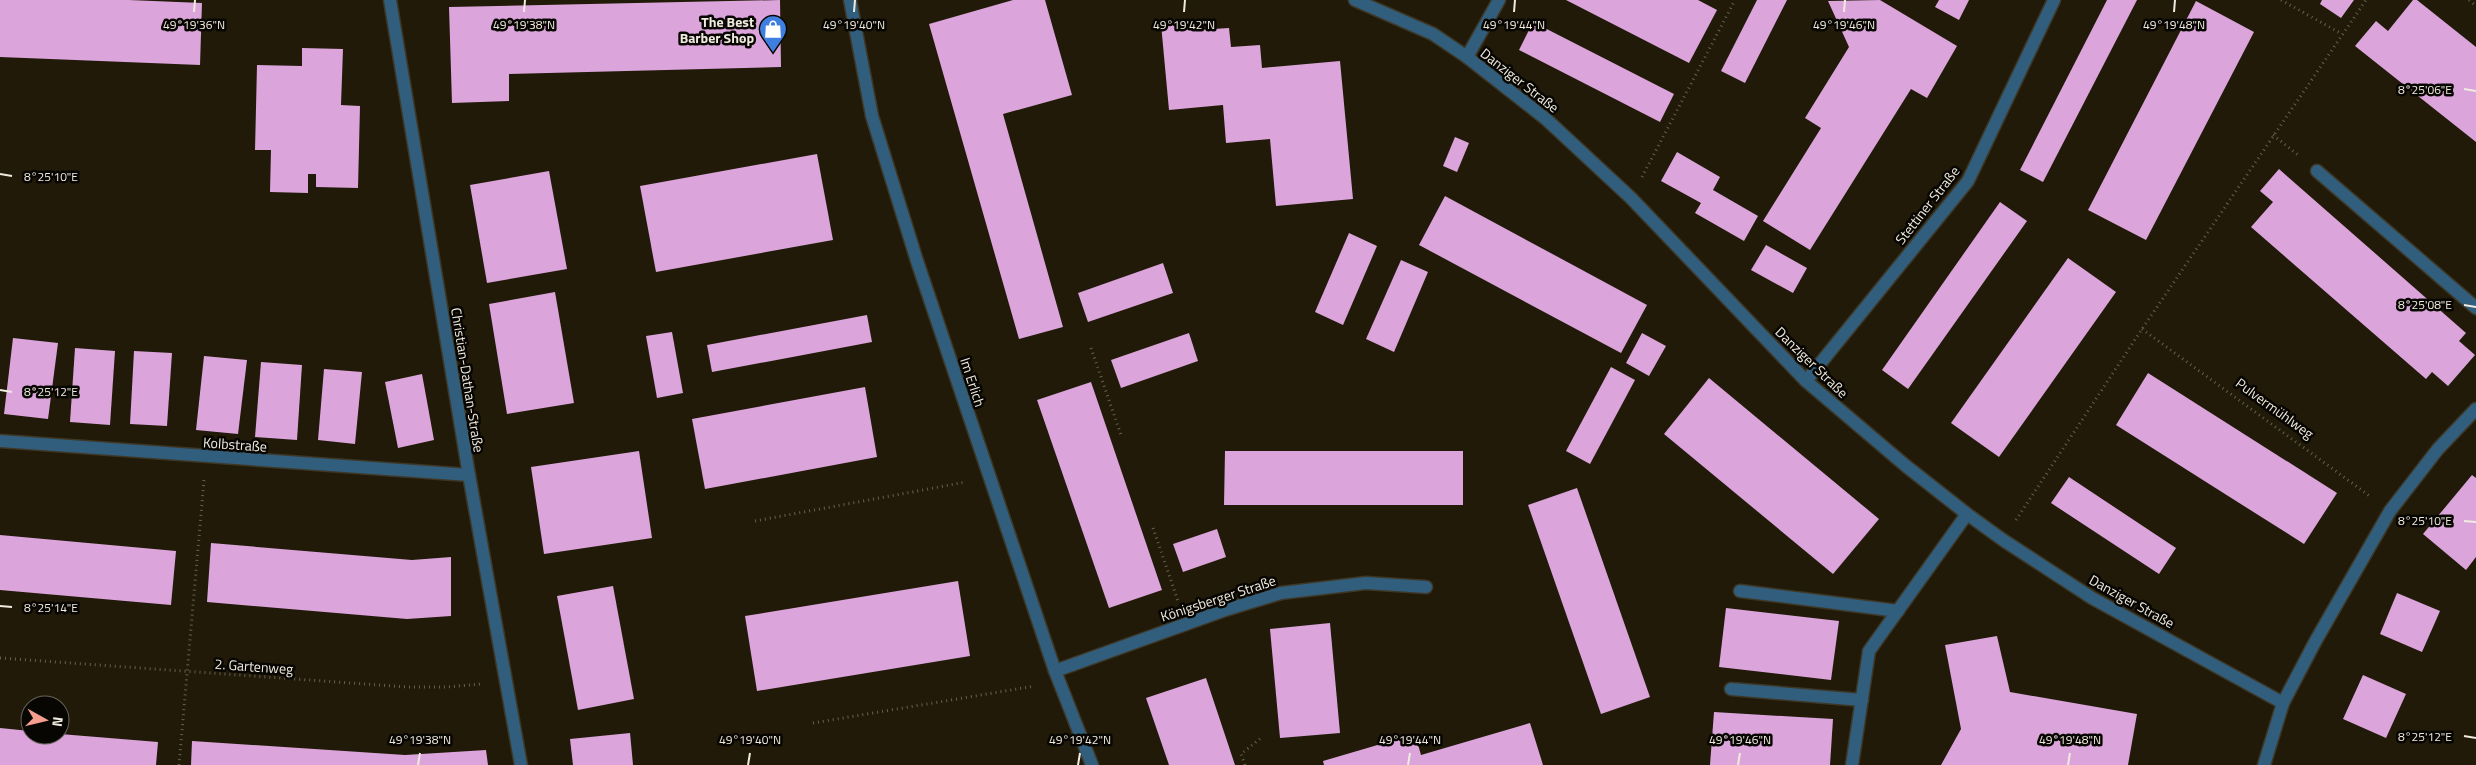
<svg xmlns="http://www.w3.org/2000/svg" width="2476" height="765" viewBox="0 0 2476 765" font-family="'Titillium Web',sans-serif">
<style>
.building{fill:#dba5db}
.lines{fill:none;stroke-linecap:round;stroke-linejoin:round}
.service-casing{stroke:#3e3726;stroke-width:15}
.minor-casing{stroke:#3e3726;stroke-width:15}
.path{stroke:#666050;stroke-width:3;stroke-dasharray:1 4;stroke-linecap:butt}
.service{stroke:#305e7c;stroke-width:12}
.minor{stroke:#305e7c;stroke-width:12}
.ticks{fill:none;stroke:#f0ebdf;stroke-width:2}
.labels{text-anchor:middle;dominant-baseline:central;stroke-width:5;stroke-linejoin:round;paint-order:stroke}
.poi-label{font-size:14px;font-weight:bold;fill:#f0ebdf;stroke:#080602;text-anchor:end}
.street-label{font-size:14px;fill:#f0ebdf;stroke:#080602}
.ticks-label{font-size:12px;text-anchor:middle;fill:#f0ebdf;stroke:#080602;stroke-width:5;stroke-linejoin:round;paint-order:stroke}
</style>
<rect width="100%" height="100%" fill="#211a08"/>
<g class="building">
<polygon points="0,0 129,0 202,3 200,65 0,57"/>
<polygon points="780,0 781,67 509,74 509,101 452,103 449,7"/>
<polygon points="1013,0 1045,0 1072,95 1003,114 1063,327 1019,339 929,24"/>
<polygon points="1566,0 1698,0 1717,10 1689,63"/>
<polygon points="1757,0 1787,0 1745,83 1721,71"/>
<polygon points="1880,0 1957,46 1927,98 1911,89 1810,250 1763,221 1821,128 1805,118 1849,47 1828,1"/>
<polygon points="1939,0 1969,0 1959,20 1935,7"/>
<polygon points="2107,0 2137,0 2043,182 2020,170"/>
<polygon points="2322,0 2354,0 2341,18 2320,4"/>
<polygon points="2413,0 2417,0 2476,47 2476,142 2355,46 2376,21 2388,31"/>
<polygon points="2196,1 2254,32 2146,240 2088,210"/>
<polygon points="1198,21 1199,30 1229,28 1231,47 1260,45 1262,68 1340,61 1353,199 1276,206 1270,139 1226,143 1223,105 1169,110 1161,24"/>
<polygon points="1533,22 1674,94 1660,122 1519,50"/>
<polygon points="302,48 343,49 341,105 360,106 358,188 316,187 316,174 308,174 308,193 270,192 271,150 255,150 257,65 302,66"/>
<polygon points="1455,137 1469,143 1457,172 1443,166"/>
<polygon points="1677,152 1720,177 1713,190 1758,216 1744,241 1695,213 1701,203 1661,181"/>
<polygon points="817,154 833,240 656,272 640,186"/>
<polygon points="2279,169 2466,333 2459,341 2475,355 2448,386 2432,372 2426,379 2251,227 2273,202 2260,191"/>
<polygon points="549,171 567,269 487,283 470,185"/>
<polygon points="1445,196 1647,305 1621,353 1419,245"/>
<polygon points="2000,202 2027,221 1908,389 1882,370"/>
<polygon points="1349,233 1377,246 1343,325 1315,312"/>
<polygon points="1766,245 1807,268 1793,293 1751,270"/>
<polygon points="2068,258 2116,292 1999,457 1951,423"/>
<polygon points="1401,260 1428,272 1394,352 1366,339"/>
<polygon points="1163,263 1173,293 1088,322 1078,293"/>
<polygon points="555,292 574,403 507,414 489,304"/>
<polygon points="867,315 872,342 712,372 707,345"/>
<polygon points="672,332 683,393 657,398 646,336"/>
<polygon points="1189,333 1198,361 1121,388 1111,360"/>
<polygon points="1642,333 1666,346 1649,376 1626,363"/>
<polygon points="13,338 58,343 48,419 4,414"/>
<polygon points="75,348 115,351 110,425 70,422"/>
<polygon points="134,351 172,353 167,426 130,424"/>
<polygon points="204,356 247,360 238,434 196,430"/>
<polygon points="261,362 302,365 297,440 255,437"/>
<polygon points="1611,367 1635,380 1590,464 1566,451"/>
<polygon points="324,369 362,372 355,444 318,440"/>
<polygon points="2148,373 2337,493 2304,544 2116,425"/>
<polygon points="422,374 434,440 398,448 385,382"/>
<polygon points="1709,378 1879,519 1833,574 1664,434"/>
<polygon points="1091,382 1162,590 1109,608 1037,400"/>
<polygon points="865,387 877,457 705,489 692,419"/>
<polygon points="639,451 652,538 544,554 531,467"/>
<polygon points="1225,451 1463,451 1463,505 1224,505"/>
<polygon points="2472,475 2476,478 2476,557 2466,570 2423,534"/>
<polygon points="2069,477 2176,548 2159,574 2051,503"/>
<polygon points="1577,488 1650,697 1601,714 1528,505"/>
<polygon points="1217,529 1226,557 1183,572 1173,544"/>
<polygon points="0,535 176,551 171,605 0,590"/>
<polygon points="211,543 412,560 451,557 451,616 407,619 207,602"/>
<polygon points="958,581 970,656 757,691 745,616"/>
<polygon points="613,586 634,699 578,710 557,596"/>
<polygon points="2397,593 2440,611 2422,652 2380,634"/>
<polygon points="1726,608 1839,621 1831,680 1719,667"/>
<polygon points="1330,623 1340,733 1280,738 1270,629"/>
<polygon points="1997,636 2010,692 2137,714 2128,765 1941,765 1961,729 1945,645"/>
<polygon points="2363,675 2406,694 2386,738 2343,719"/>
<polygon points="1206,678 1235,765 1169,765 1146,698"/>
<polygon points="1714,712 1833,719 1830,765 1710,765"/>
<polygon points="1530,723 1543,765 1324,765 1323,761 1415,734 1421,755"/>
<polygon points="0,728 30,731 30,735 60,734 158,742 156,765 0,765"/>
<polygon points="630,733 633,765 573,765 570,739"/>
<polygon points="192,741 405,755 486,750 488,765 191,765"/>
</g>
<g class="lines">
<g class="service-casing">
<g id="service">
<polyline points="1740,591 1898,611"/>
<polyline points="1731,689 1862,700"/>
<polyline points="1852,765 1869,651 1967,514"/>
</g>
</g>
<g class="minor-casing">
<g id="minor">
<polyline points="390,0 469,475 521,765"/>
<polyline points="850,0 872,116 917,261 1055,671 1092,765"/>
<polyline points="1355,0 1433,34 1467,57 1546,119 1631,198 1806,381 1906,466 1967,514 2003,540 2092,598 2283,703"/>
<polyline points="1467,57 1499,0"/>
<polyline points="2317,171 2476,308"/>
<polyline points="1806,381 1968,181 2054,0"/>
<polyline points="0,441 469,475"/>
<polyline points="1055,671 1225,610 1281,593 1366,583 1426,587"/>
<polyline points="2264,765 2283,703 2315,642 2390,511 2438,449 2476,409"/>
</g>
</g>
<g class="path">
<polyline points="2281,0 2342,34"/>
<polyline points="2469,0 2476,6"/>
<polyline points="2273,135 2298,155"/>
<polyline points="1642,177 1735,0"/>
<polyline points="2142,329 2371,497"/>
<polyline points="1091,348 1121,435"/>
<polyline points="2016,520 2142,329 2366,0"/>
<polyline points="755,521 966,482"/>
<polyline points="1153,528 1178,601"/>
<polyline points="0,658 407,687 447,687 481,684"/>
<polyline points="813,723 1035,686"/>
<polyline points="179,765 204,480"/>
<polyline points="1245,765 1241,754 1261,738"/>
</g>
<use href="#service" class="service"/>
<use href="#minor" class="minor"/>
</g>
<path class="ticks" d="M194,12L195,0M524,12L525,0M854,12L855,0M1184,12L1185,0M1514,12L1515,0M1844,12L1845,0M2174,12L2175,0M2464,89L2476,91M0,174L12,176M2464,305L2476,307M0,390L12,392M2464,521L2476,522M0,606L12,607M2464,736L2476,738M418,765L420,753M748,765L750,753M1078,765L1080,753M1408,765L1410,753M1738,765L1740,753M2068,765L2070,753"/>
<defs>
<g id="shop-pin" transform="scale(1.4375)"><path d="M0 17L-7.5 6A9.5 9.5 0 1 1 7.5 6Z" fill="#3f7fe0" stroke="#080602"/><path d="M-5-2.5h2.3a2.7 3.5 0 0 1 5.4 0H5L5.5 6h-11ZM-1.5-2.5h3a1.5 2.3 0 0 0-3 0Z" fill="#fff"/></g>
</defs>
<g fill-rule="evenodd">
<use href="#shop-pin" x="773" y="29"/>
</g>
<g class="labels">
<g class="poi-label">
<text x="754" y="21">The Best<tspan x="754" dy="16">Barber Shop</tspan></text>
</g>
<g class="street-label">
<text transform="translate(1520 80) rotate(38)">Danziger Straße</text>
<text transform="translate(1927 205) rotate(-52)">Stettiner Straße</text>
<text transform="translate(1812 362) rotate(44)">Danziger Straße</text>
<text transform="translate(468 380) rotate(81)">Christian-Dathan-Straße</text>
<text transform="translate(973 382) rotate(72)">Im Erlich</text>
<text transform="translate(2275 408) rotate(36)">Pulvermühlweg</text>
<text transform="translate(235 444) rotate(4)">Kolbstraße</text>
<text transform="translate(1218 598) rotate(-18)">Königsberger Straße</text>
<text transform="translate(2132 601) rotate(29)">Danziger Straße</text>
<text transform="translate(254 666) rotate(4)">2. Gartenweg</text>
</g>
</g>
<g class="ticks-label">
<text x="194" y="29">49°19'36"N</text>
<text x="524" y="29">49°19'38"N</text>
<text x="854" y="29">49°19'40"N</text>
<text x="1184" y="29">49°19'42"N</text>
<text x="1514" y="29">49°19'44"N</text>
<text x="1844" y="29">49°19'46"N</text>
<text x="2174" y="29">49°19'48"N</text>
<text x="2425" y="94">8°25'06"E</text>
<text x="51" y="181">8°25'10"E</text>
<text x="2425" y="309">8°25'08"E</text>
<text x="51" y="396">8°25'12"E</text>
<text x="2425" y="525">8°25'10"E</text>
<text x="51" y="612">8°25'14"E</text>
<text x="2425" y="741">8°25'12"E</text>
<text x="420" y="744">49°19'38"N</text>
<text x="750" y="744">49°19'40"N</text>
<text x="1080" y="744">49°19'42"N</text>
<text x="1410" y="744">49°19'44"N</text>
<text x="1740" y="744">49°19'46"N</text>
<text x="2070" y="744">49°19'48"N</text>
</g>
<g transform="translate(45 720) rotate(98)"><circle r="24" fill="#080602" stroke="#65625a"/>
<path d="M0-4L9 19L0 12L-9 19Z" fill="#f59d8f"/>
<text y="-8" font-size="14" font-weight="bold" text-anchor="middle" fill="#f0ebdf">N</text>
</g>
</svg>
